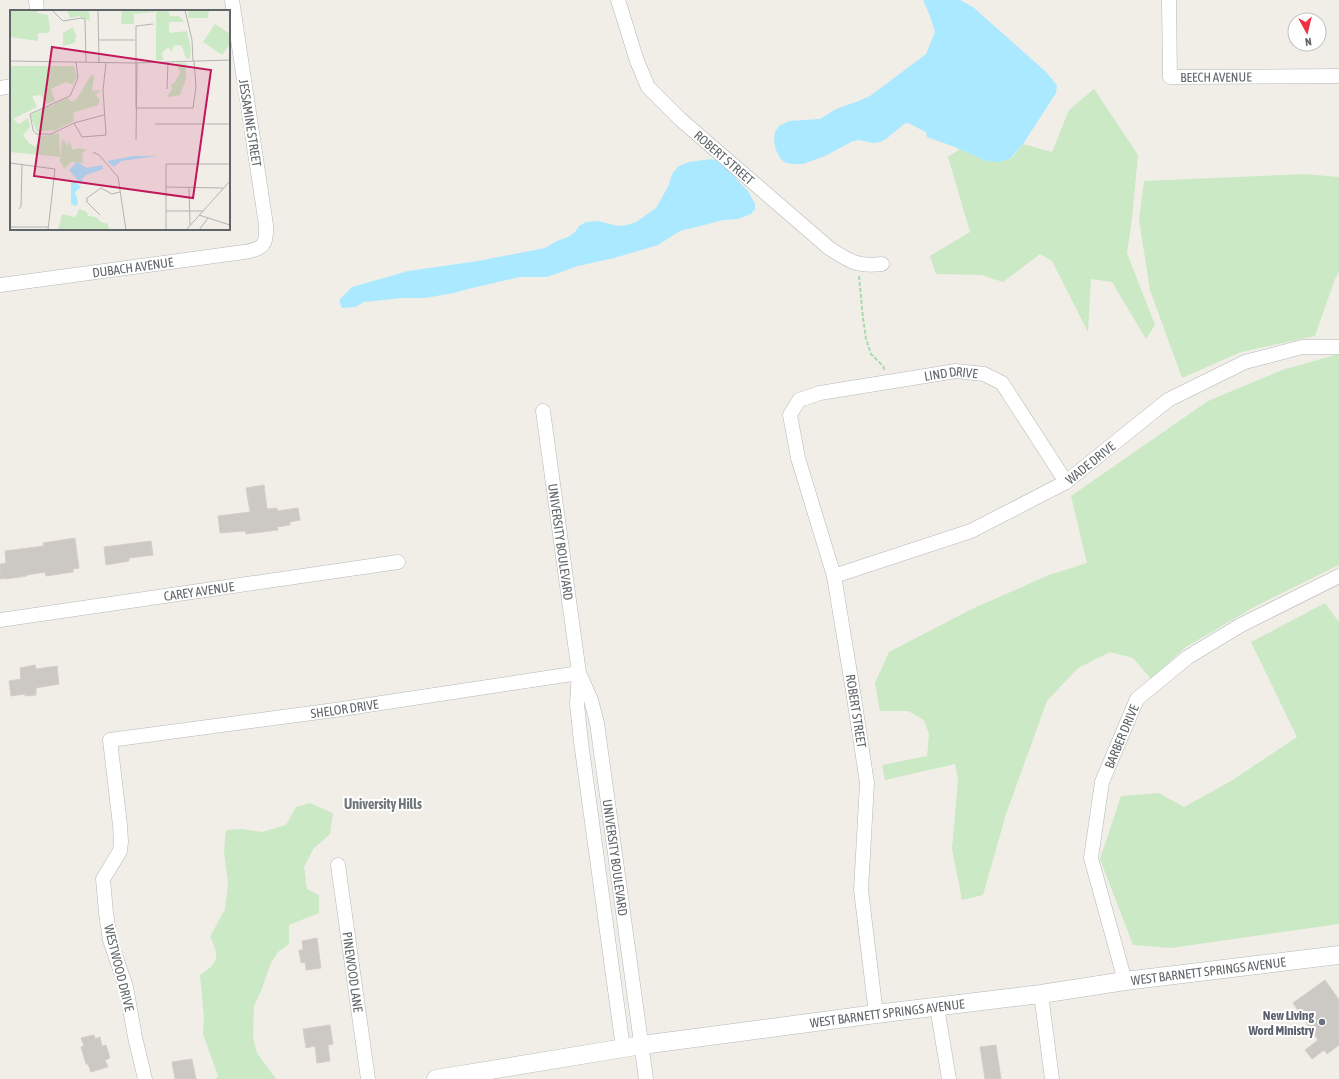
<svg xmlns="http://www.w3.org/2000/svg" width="1339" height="1079" viewBox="0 0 1339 1079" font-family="'Asap Condensed',sans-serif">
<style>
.green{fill:#cae9c4}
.water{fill:#aae9ff}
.building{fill:#ccc9c5;stroke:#d6cec6}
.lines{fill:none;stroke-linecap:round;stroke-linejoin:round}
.minor-casing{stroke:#b3b7ba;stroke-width:15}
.tertiary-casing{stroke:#b3b7ba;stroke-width:19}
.path{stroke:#a6dcab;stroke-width:2;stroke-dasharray:4 2;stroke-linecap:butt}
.minor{stroke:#fff;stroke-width:14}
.tertiary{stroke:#fff;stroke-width:18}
.worship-dot{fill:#6b7280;stroke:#fff;stroke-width:1.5}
.labels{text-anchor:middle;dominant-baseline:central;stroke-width:4;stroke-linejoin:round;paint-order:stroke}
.street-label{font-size:13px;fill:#5f6568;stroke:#fff}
.worship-label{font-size:13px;font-weight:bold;fill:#5b616d;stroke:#fff;text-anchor:end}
.neighbourhood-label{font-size:14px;font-weight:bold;fill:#70777a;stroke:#fff}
.inset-road{fill:none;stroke:#b3b3b1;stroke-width:1}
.view{fill:#c2185b;fill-opacity:0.15;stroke:#c2185b;stroke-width:2}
.inset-edge{fill:none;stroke:#5f6568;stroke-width:2}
</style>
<rect width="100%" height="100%" fill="#f1eee8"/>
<g class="green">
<polygon points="1094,89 1138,155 1132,219 1127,253 1155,325 1146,339 1112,282 1091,279 1088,332 1052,261 1040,254 1003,282 982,275 936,274 930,256 970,232 948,157 960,149 986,161 1012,158 1023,144 1052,152 1069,110"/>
<polygon points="1304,174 1339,177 1339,272 1335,279 1315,336 1241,352 1182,378 1150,290 1139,220 1144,181"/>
<polygon points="1339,354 1339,565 1256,606 1186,647 1151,679 1133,658 1110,652 1078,668 1047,701 1006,814 983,895 962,900 952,849 958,780 955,764 885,780 882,765 927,756 929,734 924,720 908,711 880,711 875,683 889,652 974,608 1049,575 1087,563 1071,496 1208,401 1282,370"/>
<polygon points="1325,603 1339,622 1339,924 1171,948 1133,945 1100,859 1121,796 1159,793 1184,807 1231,781 1297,737 1251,642"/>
<path d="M310,803L333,813L330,834L314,848L304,867L307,889L319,895V913L289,925V944L278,952L270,965L261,991L254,1006L253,1038L257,1053L276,1079H215L218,1076L203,1034L204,1017L200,975C219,963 220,956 210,937L225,909L228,883L224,852L226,830L242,829L262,832L286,825L296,807Z"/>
</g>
<g class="water">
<polygon points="923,0 960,0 973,7 1045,71 1057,85 1056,93 1023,144 1011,158 1000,162 986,161 955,147 927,137 926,132 908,123 904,124 886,139 880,142 873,143 859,140 853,141 825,156 803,164 792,164 784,162 780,158 776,150 774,141 775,132 779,126 789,121 820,119 836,109 856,102 870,96 926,54 935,32 930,16"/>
<polygon points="711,159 719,161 748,191 755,204 755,209 751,214 738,219 724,220 680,231 658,245 614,258 578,266 547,277 520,277 468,289 454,293 425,298 402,298 364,302 355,307 342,308 340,304 340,299 352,287 408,271 478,261 545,248 557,241 568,237 575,232 579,226 586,222 598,221 618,226 627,225 636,222 656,208 669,185 672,174 679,166 689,162"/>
</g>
<g class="building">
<polygon points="264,485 267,509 277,508 277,511 298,508 300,520 290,522 290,525 277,527 278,530 246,534 245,531 220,533 218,516 250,512 246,488"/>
<polygon points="75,538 79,568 73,569 73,572 46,576 45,572 27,575 27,576 5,579 5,578 0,579 0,564 6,563 5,551 44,546 43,543"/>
<polygon points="151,541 153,555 129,558 129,561 106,565 104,547"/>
<polygon points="35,665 36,669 57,666 59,684 36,688 36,695 25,696 25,694 11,696 9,681 21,679 20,668"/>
<polygon points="317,938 321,968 306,970 305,962 301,963 299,950 303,950 302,941"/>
<polygon points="1325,980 1339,1000 1339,1045 1327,1054 1324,1050 1312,1059 1305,1050 1318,1040 1293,1003"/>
<polygon points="330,1025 333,1044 328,1045 330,1061 317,1063 315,1046 306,1048 303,1029"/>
<polygon points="94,1035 95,1039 100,1037 102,1046 106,1045 110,1058 105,1060 108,1067 91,1072 88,1064 86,1064 81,1047 84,1046 81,1038"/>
<polygon points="996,1045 1001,1079 985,1079 980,1047"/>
<polygon points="192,1059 196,1079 175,1079 172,1062"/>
</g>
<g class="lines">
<g class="minor-casing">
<g id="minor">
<polyline points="36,0 37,11"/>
<path id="s1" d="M618,0L637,61L648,87L680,119L829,248C849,261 857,267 882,264"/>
<path id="s2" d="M1169,0L1170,77L1339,76"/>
<polyline points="0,88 11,86"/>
<path id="s3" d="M0,285L244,252C264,249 267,244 266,225L232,0"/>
<path id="s4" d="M543,411L579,673L577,704L581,742L623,1048"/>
<path id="s5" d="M834,576L971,531L1066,482L1168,400L1245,362L1302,347H1339"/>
<path id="s6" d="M0,620L398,562"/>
<path id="s7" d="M580,675L591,700L597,723L646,1079"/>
<path id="s8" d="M338,865L368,1079"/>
<path id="s9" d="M1125,981L1091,858L1102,782L1137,699L1188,657L1241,625L1339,576"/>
<polyline points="1041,994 1052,1079"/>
<polyline points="937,1007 949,1079"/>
<path id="s10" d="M876,1014L861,890L867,783L853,691L834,576L798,458L790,415L799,400L820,393L956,371L984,374L1002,383L1066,482"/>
<path id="s11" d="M145,1079L135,1037L126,987L110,940L106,913L103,879L120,851L121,842L120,825L110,740L335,710L579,673"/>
</g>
</g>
<g class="tertiary-casing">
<g id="tertiary">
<path id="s12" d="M436,1079L642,1045L876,1014L1041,994L1125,981L1339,955"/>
</g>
</g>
<polyline class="path" points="859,276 863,318 866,339 871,354 883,366 885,371"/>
<use href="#minor" class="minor"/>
<use href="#tertiary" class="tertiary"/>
</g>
<circle class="worship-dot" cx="1322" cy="1022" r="4"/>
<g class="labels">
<g class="street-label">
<text stroke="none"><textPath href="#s2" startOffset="123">BEECH AVENUE</textPath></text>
<text transform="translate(250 123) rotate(81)">JESSAMINE STREET</text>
<text stroke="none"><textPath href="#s1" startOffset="196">ROBERT STREET</textPath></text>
<text stroke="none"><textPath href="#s3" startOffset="134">DUBACH AVENUE</textPath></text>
<text stroke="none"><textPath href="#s10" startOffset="781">LIND DRIVE</textPath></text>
<text stroke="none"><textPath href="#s5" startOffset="282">WADE DRIVE</textPath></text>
<text stroke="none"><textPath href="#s4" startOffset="132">UNIVERSITY BOULEVARD</textPath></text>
<text stroke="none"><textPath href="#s6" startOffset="201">CAREY AVENUE</textPath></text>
<text stroke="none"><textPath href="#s11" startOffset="586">SHELOR DRIVE</textPath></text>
<text transform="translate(856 711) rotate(81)">ROBERT STREET</text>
<text stroke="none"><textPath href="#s9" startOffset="254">BARBER DRIVE</textPath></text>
<text stroke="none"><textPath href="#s7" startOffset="187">UNIVERSITY BOULEVARD</textPath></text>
<text transform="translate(119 968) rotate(76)">WESTWOOD DRIVE</text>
<text stroke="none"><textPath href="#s12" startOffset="780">WEST BARNETT SPRINGS AVENUE</textPath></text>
<text stroke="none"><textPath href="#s8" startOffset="108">PINEWOOD LANE</textPath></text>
<text stroke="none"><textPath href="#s12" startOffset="456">WEST BARNETT SPRINGS AVENUE</textPath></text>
</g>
<g class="worship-label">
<text x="1314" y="1015">New Living<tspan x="1314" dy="15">Word Ministry</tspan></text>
</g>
<g class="neighbourhood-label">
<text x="383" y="804">University Hills</text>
</g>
</g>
<g transform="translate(10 10)">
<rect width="220" height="220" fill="#f1eee8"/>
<path d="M0,0H30L23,2L38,5L40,20L38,23H28V31L0,27ZM57,0H79L80,11L68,6L60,8ZM112,0H144V2L124,4V14H111ZM146,0H158L160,6H168L173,10V12H159V20L160,23L177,21L181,40L180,48L176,49L172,36L168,35L163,36L162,42L158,37L152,43L153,50H146ZM179,0H199L198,8H178ZM205,14L220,24V34L212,45L193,32ZM63,17L66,26L65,33L53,36V23ZM167,53H176V69L170,85L160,87L157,86L162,80L161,74L164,73L170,64ZM0,56H64L67,67L63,75L56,72L41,79L45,91L36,94L31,85L22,86L27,97L3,109L9,114L18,108L20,117L13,125L19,133L25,137L32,126L49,123L50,147L0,142ZM81,65H84L82,81L91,80L85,85L90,89L88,95L63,103L64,111L46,120L27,122L20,106L22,104L58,88L62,92L66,90ZM52,128L58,136L59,130L63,140L69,138L76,140L72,144L73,153L61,152L54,159L50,151ZM69,199L77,202L78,206L86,207L91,212L98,214L99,220H48L52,204L64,207L67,205Z" fill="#cae9c4"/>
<path d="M123,146H148L111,151L104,157L97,151ZM67,152L77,158L92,155L93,159L76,165L72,169L73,173H70L59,160ZM64,171L71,177L65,182L68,192L66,196L61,194V173Z" fill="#aae9ff"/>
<path class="inset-road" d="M42,0L53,11L71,8L75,9L76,52M88,0L89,52M175,0L182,30L183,51M24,1L36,0M88,30H125M0,51L124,53L220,50M66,52L68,68L60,86L20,104L23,120L26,124H41L64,113L94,105M157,79L158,52M126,98H183L186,77L184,51M126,98V16L143,14M64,113L72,127L96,125L93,80L96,53M145,114H220M126,130L127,53M83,142L89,145L108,167L116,220M0,153L45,159L38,220M156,177L213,178M179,178L180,215M9,199L11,196L12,155M156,201H193M90,205L77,192V188L91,178L102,184L110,182M189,205L220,215M0,217H38M156,220V154H220M176,220L220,171M189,220L198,208"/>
<path class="view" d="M42,37L201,60L183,188L24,166Z"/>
<rect width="220" height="220" class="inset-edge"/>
</g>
<g transform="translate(1307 32) rotate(172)"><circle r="19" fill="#ffffff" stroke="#bfc1c3"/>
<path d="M0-3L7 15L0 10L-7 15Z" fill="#f02f41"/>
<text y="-6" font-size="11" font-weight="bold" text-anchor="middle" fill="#5f6568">N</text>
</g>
</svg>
